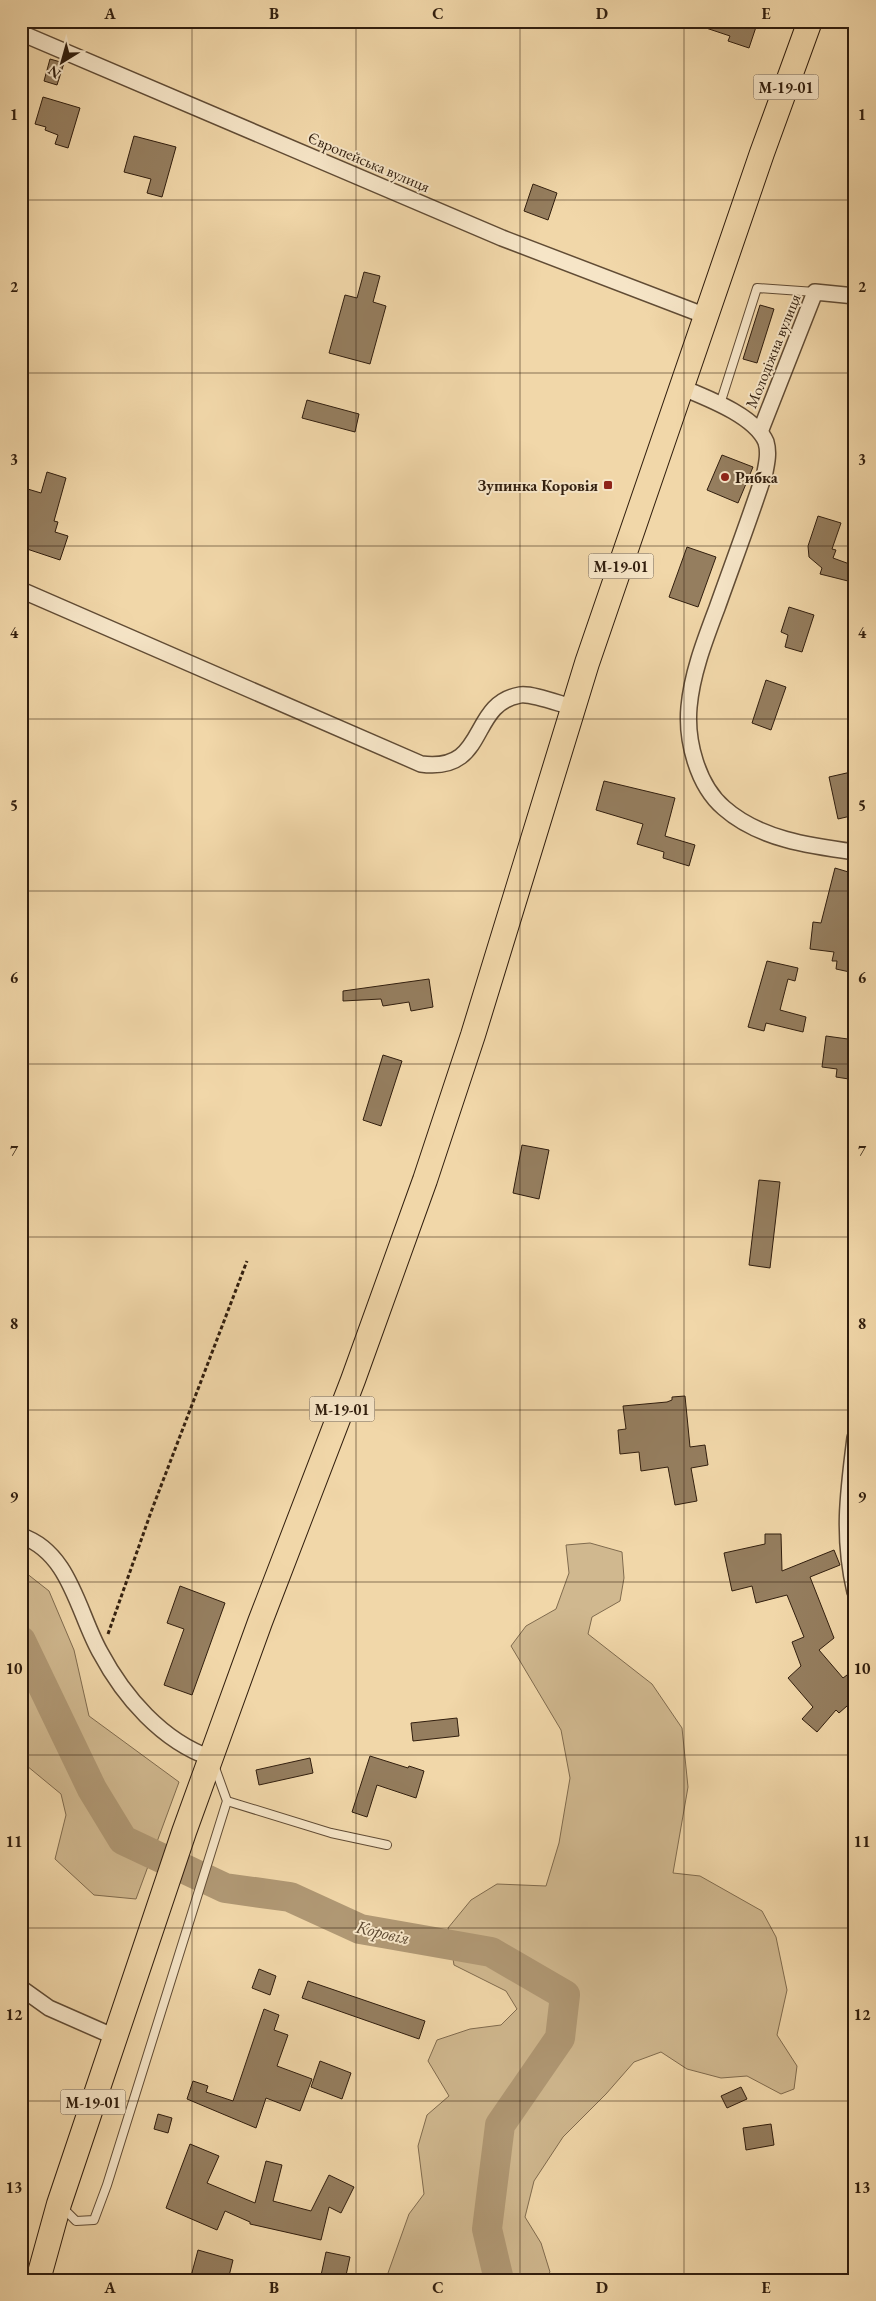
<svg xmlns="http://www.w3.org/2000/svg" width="876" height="2301" viewBox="0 0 876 2301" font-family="'EB Garamond',serif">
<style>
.green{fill:#d0b88f;stroke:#806b4e}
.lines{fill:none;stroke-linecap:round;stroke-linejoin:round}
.river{stroke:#b09874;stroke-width:30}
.building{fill:#957e5f;stroke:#311e0e}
.lane-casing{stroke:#614c35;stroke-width:10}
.street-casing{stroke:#614c35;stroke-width:18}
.primary-casing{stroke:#311e0e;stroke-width:26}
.path{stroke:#311e0e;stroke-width:3;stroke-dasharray:4 2.5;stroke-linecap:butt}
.lane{stroke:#f6e5c7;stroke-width:8}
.street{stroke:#f6e5c7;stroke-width:15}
.primary{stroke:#f1d7a9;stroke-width:24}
.grid{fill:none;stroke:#311e0e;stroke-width:1;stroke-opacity:0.55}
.poi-dot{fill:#8f2418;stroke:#f6e5c7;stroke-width:2}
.labels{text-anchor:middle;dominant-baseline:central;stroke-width:4;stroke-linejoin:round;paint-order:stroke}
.shield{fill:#f6e5c7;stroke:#6c5a46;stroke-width:1}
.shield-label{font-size:15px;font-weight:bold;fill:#311e0e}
.street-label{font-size:16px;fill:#311e0e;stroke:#f6e5c7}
.poi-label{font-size:16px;font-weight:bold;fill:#311e0e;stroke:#f6e5c7;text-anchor:start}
.water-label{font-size:18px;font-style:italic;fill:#5d4932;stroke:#f6e5c7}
.neatline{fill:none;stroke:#311e0e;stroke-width:2}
.grid-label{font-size:16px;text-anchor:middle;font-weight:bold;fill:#311e0e}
</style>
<rect width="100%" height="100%" fill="#f1d7a9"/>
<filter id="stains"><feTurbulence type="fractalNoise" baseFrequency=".004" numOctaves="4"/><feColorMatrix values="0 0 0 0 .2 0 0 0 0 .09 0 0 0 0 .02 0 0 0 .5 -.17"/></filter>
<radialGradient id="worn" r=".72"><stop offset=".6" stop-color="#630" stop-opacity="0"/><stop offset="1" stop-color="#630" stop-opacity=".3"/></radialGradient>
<g class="green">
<polygon points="590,1543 622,1552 624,1578 620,1601 592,1617 588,1634 652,1684 682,1728 688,1787 673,1873 700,1876 762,1911 776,1937 787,1990 777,2035 797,2066 794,2089 781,2094 747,2076 721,2078 687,2069 661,2052 634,2062 606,2094 563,2137 534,2181 525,2217 541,2243 550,2272 544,2280 395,2280 388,2273 409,2214 424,2194 418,2146 427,2115 449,2096 428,2061 437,2040 470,2029 501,2025 517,2009 506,1991 454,1965 448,1928 471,1900 497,1884 546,1886 559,1843 570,1778 561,1730 511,1646 526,1626 556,1609 569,1573 566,1545"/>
<polygon points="21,1569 49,1591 74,1650 89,1716 179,1782 136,1899 94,1895 55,1859 66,1815 61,1794 21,1761"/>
</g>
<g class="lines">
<polyline class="river" points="21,1641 92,1789 123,1840 225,1888 290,1897 360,1929 491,1952 565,1995 560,2038 500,2125 487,2229 499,2280"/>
</g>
<g class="building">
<polygon points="694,21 758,21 749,48 728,41 730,36 694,24"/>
<polygon points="50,59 64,63 57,85 44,81"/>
<polygon points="43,97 80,108 68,148 55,144 58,135 45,130 46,127 35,124"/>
<polygon points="134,136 176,147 162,197 147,193 151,179 124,172"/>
<polygon points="533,184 557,193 548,220 524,211"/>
<polygon points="364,272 380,276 373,302 386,306 370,364 329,353 345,295 357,298"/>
<polygon points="760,305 774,309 757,363 743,359"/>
<polygon points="307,400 359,414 355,432 302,418"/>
<polygon points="722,455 753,467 738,503 707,490"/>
<polygon points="47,472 66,478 54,521 58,522 55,532 68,536 60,560 21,547 21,487 41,493"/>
<polygon points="818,516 841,523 832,549 836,550 833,558 855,566 852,582 820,574 822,568 809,557 808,546"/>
<polygon points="687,547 716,557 698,607 669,597"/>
<polygon points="789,607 814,615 802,652 785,647 788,635 781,632"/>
<polygon points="766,680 786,687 771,730 752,723"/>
<polygon points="851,772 855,786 855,815 838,819 829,777"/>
<polygon points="604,781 675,798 665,836 695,845 689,866 663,858 664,852 637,844 643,824 596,810"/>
<polygon points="835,868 855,874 855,906 850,927 851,927 848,957 854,958 850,972 836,969 837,961 832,961 834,952 810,949 813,922 821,923"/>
<polygon points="767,961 798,968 795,981 788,979 780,1010 806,1017 803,1032 766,1023 764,1031 748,1027"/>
<polygon points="429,979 433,1007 411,1011 409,1002 383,1006 381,999 343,1001 343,991"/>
<polygon points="826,1036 855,1040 855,1080 836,1077 837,1069 822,1067"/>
<polygon points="383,1055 402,1061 381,1126 363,1120"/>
<polygon points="522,1145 549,1150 539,1199 513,1193"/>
<polygon points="759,1180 780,1182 770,1268 749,1265"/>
<polygon points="685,1396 690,1447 705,1445 708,1465 691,1468 697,1501 675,1505 668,1467 641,1471 639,1452 620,1454 618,1430 626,1429 623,1406 667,1402 672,1400 672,1397"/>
<polygon points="765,1534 781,1534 782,1571 834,1550 840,1565 810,1577 834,1638 819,1650 843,1678 855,1669 855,1699 839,1713 836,1710 817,1732 802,1719 813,1707 788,1678 801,1666 792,1642 804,1637 787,1595 756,1603 752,1586 732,1591 724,1553 765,1544"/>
<polygon points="180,1586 225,1603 192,1695 164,1685 184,1629 167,1623"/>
<polygon points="457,1718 459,1736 413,1741 411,1723"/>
<polygon points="370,1756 408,1768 409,1766 424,1771 416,1798 377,1785 367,1817 352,1812"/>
<polygon points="310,1758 313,1773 259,1785 256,1770"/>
<polygon points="259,1969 276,1976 270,1995 252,1988"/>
<polygon points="308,1981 425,2021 419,2039 302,1998"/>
<polygon points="264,2009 279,2015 274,2030 288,2035 277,2066 312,2079 300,2111 266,2098 256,2128 187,2099 193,2081 208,2086 206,2092 233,2101"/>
<polygon points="320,2061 351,2073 342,2099 311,2087"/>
<polygon points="741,2087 747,2099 727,2108 721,2096"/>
<polygon points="158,2114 172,2118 168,2133 154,2129"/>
<polygon points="771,2124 774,2145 746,2150 743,2128"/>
<polygon points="190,2144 219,2156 207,2183 255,2203 266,2161 282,2165 273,2201 311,2211 329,2175 354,2187 341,2213 329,2207 321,2240 250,2224 250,2222 225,2211 217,2230 166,2208"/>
<polygon points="198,2250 233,2260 228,2280 190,2280"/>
<polygon points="326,2252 350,2257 345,2280 320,2280"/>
</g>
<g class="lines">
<g class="lane-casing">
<g id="lane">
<polyline points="720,404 757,288 815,292"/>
<polyline points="227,1801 331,1833 387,1845"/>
<polyline points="62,2207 76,2221 94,2220 107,2185 227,1801 214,1765"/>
</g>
</g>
<g class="street-casing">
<g id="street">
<polyline points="21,33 502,238 706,316"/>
<path d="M683,388C707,398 755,416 766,442C769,452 767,462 765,472C750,518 733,563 717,608C705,640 692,673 689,707C686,740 697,785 724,808C759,839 810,846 855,852"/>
<polyline points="760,432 815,292 855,296"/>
<path d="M21,590L421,764C489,773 468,704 520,695C531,693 560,704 572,707"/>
<path d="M855,1438C848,1493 842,1537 855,1592"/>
<path d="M21,1536C70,1552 78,1613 100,1652C124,1697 162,1741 211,1758"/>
<polyline points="21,1988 49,2008 115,2037"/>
</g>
</g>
<g class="primary-casing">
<polyline id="primary" points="38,2280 59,2204 184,1832 260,1622 353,1380 425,1180 473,1035 587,663 762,153 810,21"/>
</g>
<polyline class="path" points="108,1634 151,1512 247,1261"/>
<use href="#lane" class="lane"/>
<use href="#street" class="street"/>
<use href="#primary" class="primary"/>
</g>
<path class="grid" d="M192,21V2280M356,21V2280M520,21V2280M684,21V2280M21,200H855M21,373H855M21,546H855M21,719H855M21,891H855M21,1064H855M21,1237H855M21,1410H855M21,1582H855M21,1755H855M21,1928H855M21,2101H855"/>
<g class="poi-dot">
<circle cx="725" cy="477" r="5"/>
<rect x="603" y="480" width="10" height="10" rx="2.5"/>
</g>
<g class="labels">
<g class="shield">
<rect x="753.5" y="74.5" width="65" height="25" rx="4"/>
<rect x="588.5" y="553.5" width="65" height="25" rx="4"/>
<rect x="309.5" y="1396.5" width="65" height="25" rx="4"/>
<rect x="60.5" y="2089.5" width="65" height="25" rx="4"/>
</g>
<g class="shield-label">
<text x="786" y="87">М-19-01</text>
<text x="621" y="566">М-19-01</text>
<text x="342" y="1409">М-19-01</text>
<text x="93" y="2102">М-19-01</text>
</g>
<g class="street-label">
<text transform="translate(369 162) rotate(23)">Європейська вулиця</text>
<text transform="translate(773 351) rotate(-68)">Молодіжна вулиця</text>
</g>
<g class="poi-label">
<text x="735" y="477">Рибка</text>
<text x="598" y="485" text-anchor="end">Зупинка Коровія</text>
</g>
<g class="water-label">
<text transform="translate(383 1932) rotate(13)">Коровія</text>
</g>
</g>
<rect width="876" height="2301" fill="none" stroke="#f1d7a9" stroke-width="55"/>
<g transform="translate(62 62) rotate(217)" stroke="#f6e5c7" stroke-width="4" paint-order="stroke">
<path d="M0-4L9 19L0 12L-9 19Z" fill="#311e0e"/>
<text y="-8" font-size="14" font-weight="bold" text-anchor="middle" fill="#311e0e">N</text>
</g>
<rect x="28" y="28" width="820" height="2246" class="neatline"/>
<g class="grid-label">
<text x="110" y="19">A</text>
<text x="274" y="19">B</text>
<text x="438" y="19">C</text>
<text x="602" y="19">D</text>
<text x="766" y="19">E</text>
<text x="14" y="120">1</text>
<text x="862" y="120">1</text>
<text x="14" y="292">2</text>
<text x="862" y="292">2</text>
<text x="14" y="465">3</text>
<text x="862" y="465">3</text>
<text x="14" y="638">4</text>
<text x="862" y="638">4</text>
<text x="14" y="811">5</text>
<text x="862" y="811">5</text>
<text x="14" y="983">6</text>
<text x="862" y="983">6</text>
<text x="14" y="1156">7</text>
<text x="862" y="1156">7</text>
<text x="14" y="1329">8</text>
<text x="862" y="1329">8</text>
<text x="14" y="1502">9</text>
<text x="862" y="1502">9</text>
<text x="14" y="1674">10</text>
<text x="862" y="1674">10</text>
<text x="14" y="1847">11</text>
<text x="862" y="1847">11</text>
<text x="14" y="2020">12</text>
<text x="862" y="2020">12</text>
<text x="14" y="2193">13</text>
<text x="862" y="2193">13</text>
<text x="110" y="2293">A</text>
<text x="274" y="2293">B</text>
<text x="438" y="2293">C</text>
<text x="602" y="2293">D</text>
<text x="766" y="2293">E</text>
</g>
<rect width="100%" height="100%" filter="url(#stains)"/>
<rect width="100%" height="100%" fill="url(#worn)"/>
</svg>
